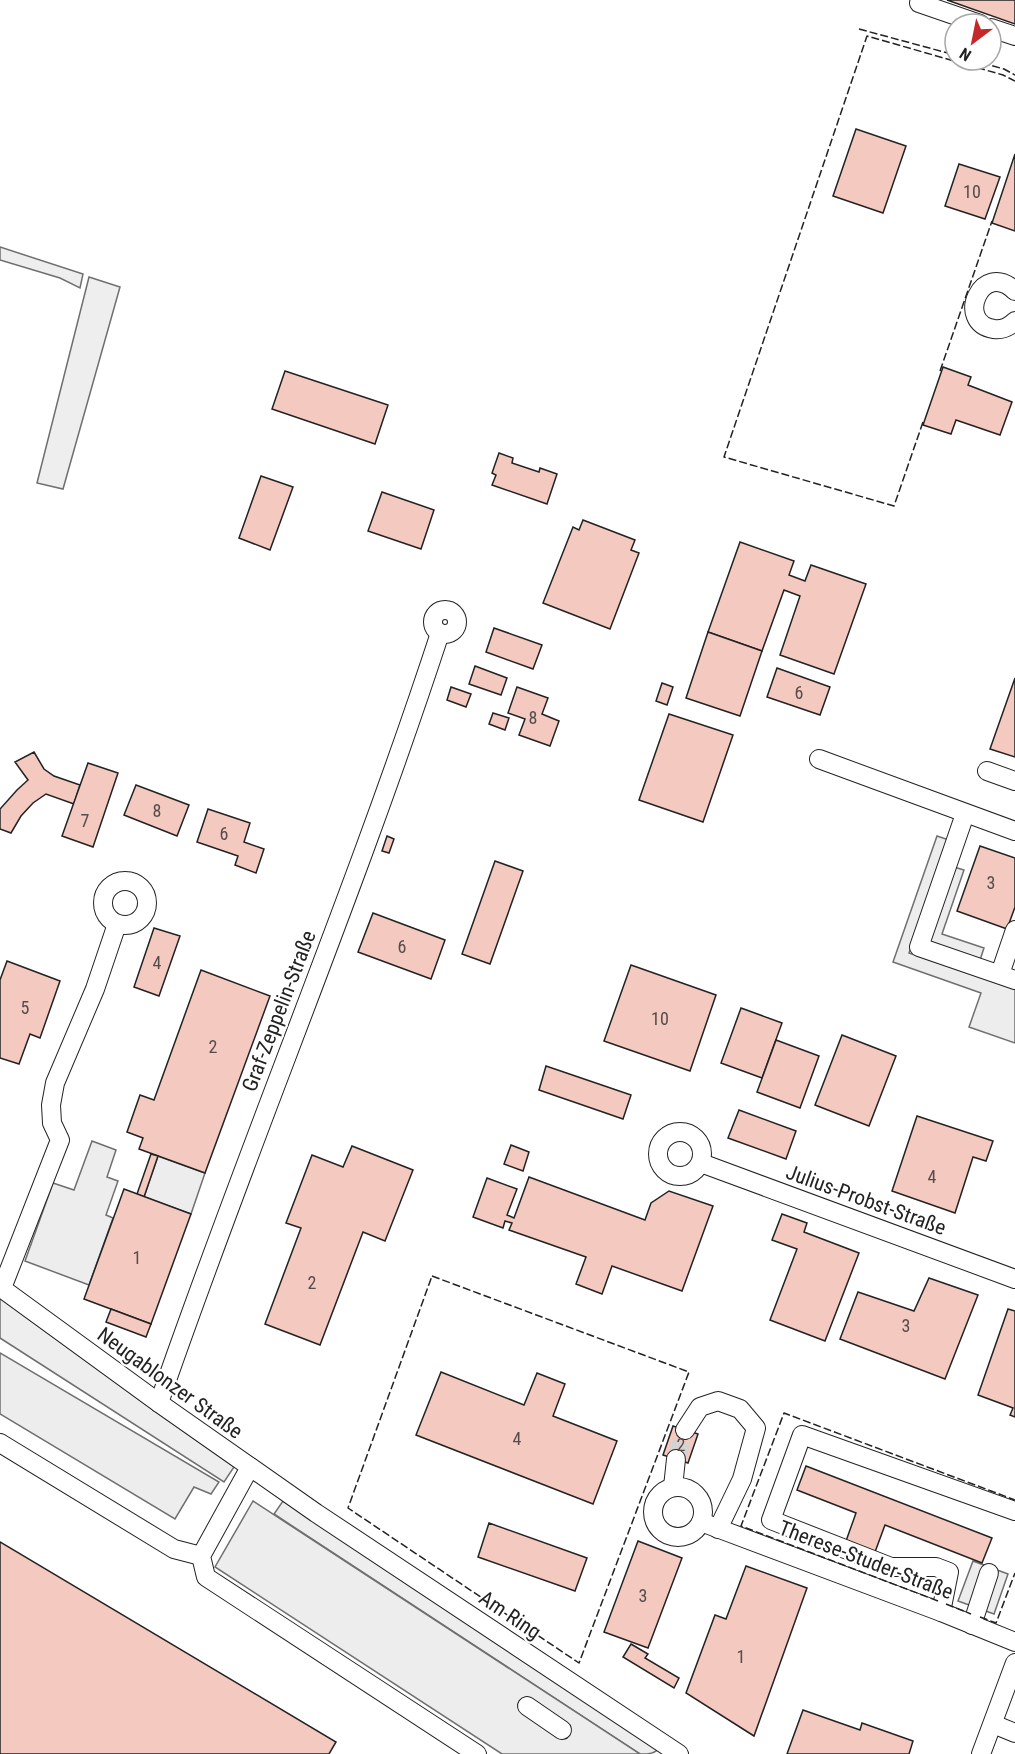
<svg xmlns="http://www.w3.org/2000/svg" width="1015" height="1754" viewBox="0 0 1015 1754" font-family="'Roboto Condensed',sans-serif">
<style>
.green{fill:#eee;stroke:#6f6f6f;stroke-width:1.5}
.parking{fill:#ededed;stroke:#6f6f6f;stroke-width:1.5}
.building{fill:#f3c9c0;stroke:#222;stroke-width:1.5}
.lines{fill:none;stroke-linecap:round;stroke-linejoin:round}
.minor-tunnel{stroke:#d3d3d3;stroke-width:18;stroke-dasharray:18 9;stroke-linecap:butt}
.minor-casing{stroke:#222;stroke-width:20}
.minor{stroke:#fff;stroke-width:18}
.fence{stroke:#222;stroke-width:1.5;stroke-dasharray:8 3;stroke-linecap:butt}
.labels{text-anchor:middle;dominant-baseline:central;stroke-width:4.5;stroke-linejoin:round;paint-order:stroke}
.number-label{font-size:18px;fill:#564c4a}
.street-label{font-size:21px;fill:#222;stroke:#fff}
</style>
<rect width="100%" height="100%" fill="#fff"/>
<g class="green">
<polygon points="0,247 83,274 80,288 60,278 0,260"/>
<polygon points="89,277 120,287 63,489 37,483"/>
<polygon points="0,1298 157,1413 234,1467 224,1482 0,1338"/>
<path d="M283,1501L660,1747C655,1754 649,1754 640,1754L274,1514Z"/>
</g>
<g class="parking">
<polygon points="937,836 949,840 909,953 1015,989 1015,1043 969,1027 981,993 893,962"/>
<polygon points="954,867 964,870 942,934 984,948 980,960 928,942"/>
<polygon points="92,1141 116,1150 107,1177 118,1181 106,1215 113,1218 89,1285 25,1261 53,1183 74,1190"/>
<polygon points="158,1156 205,1173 191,1214 144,1197"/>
<polygon points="0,1353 219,1482 211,1494 194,1487 175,1519 0,1414"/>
<polygon points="253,1501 640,1754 502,1754 215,1567"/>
<polygon points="973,1561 1008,1574 994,1614 958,1601"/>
</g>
<g class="building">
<polygon points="947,0 1015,0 1015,24"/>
<polygon points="856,129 906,146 883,213 833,196"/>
<polygon points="1015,154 1015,231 992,223"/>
<polygon points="959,164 1000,177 985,219 945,206"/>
<polygon points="943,367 971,377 968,385 1012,402 1000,435 956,420 951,434 923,425"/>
<polygon points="285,371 388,405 375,444 272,409"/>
<polygon points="499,453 513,458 512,463 539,472 540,468 557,474 547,504 492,485 496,475 492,473"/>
<polygon points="261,476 293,487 270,550 239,538"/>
<polygon points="382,492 434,510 421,549 368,531"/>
<polygon points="583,520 635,540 631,550 639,553 610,629 543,603 573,527 579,530"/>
<polygon points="740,542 794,561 789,575 805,581 811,565 866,584 834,674 780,655 800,596 784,590 762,651 708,632"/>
<polygon points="494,628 542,645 533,669 486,652"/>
<polygon points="708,632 762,651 740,716 686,698"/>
<polygon points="475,666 507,678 501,695 469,684"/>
<polygon points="777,668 830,687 820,715 767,697"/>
<polygon points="1015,678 1015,757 990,749"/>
<polygon points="662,683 673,687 667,705 656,701"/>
<polygon points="451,687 471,694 466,707 447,700"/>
<polygon points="517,687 548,698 542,714 559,721 550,746 519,735 525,719 508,713"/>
<polygon points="493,713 509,718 505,730 489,724"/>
<polygon points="669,714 733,735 703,822 639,800"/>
<polygon points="34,752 44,769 54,776 80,785 74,804 46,794 33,803 21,816 11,833 0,829 0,809 17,790 28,780 15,762"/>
<polygon points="88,763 118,773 93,847 62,836"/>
<polygon points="136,785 189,805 177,836 124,815"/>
<polygon points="208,809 250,823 244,842 264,849 256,873 235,865 238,856 197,842"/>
<polygon points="387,836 394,839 389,853 382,851"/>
<polygon points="980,846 1015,858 1015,907 1007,929 957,911"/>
<polygon points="495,861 523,871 490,964 462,954"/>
<polygon points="373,913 445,940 431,979 358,952"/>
<polygon points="154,928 180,936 159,996 134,987"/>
<polygon points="7,961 60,981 40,1038 30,1034 19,1064 0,1058 0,980"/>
<polygon points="631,965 716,995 690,1071 604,1041"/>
<polygon points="201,970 270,996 205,1173 139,1149 143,1138 127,1132 140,1095 154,1100"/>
<polygon points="741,1008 782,1023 762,1078 721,1063"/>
<polygon points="842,1035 896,1056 869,1126 815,1105"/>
<polygon points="776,1040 819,1056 800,1108 757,1092"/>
<polygon points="546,1066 631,1095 623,1119 539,1090"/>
<polygon points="739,1110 796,1131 786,1159 728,1138"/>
<polygon points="917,1116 993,1141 986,1161 973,1157 955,1213 892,1191"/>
<polygon points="511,1145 529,1152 523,1171 504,1164"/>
<polygon points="352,1146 413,1170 385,1241 363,1232 320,1345 265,1324 301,1228 286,1223 312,1155 343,1167"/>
<polygon points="151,1154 158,1156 144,1197 137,1194"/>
<polygon points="529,1177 645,1220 651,1203 669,1191 713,1206 682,1291 612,1266 602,1294 576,1284 586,1257 509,1230 512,1223 505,1221 503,1228 473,1217 487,1178 517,1189 507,1215 514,1218"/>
<polygon points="124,1189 191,1214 151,1324 84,1299"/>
<polygon points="782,1214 807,1223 804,1232 859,1253 825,1341 770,1320 797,1249 772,1240"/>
<polygon points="929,1278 978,1295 945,1379 840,1339 858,1292 914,1311"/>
<polygon points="111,1309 151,1324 146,1337 106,1322"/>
<polygon points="1008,1309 1015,1311 1015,1417 1010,1415 1013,1408 978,1395"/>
<polygon points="441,1372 524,1405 537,1373 565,1384 553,1416 617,1441 593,1504 416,1435"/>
<polygon points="673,1426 698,1434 688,1463 663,1455"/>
<polygon points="806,1466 992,1538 982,1563 885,1525 875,1552 846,1541 856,1513 797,1490"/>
<polygon points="489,1523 587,1558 575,1591 478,1557"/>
<polygon points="638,1541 682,1558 648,1648 604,1632"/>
<polygon points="0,1542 336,1742 329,1754 0,1754"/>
<polygon points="746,1566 807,1588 754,1736 686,1693 715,1615 726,1619"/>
<polygon points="631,1644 648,1654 645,1658 679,1678 674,1688 623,1657"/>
<polygon points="803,1710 860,1730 862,1723 913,1741 909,1754 787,1754"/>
</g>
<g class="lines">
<polyline class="minor-tunnel" points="676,1459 685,1430"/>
<g class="minor-casing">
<g id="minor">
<polyline points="920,0 919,3 980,24"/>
<polyline points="991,28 1015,36"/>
<path d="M1015,291C982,259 954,323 994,329C1002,330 1009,327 1015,321"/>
<circle cx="445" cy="622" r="12"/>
<polyline points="819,759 1015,831"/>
<polyline points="987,771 1015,781"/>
<polyline points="965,814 919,947 1015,980"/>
<circle cx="125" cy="903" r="22"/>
<polyline points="1000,974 1015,930"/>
<circle cx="680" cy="1154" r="22"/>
<polyline points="701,1163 1015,1279"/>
<polyline points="0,1287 159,1403 316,1513 679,1754"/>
<polyline points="2,1288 60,1140 52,1123 51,1105 55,1083 95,989 117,924"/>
<path d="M159,1403C248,1145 355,893 440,633"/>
<polyline points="685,1430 700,1407 718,1401 740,1409 756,1428 742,1479 718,1529"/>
<polyline points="0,1443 174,1549 201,1556"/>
<polyline points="250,1467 201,1556 206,1577 477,1754"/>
<circle cx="678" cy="1512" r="25"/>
<polyline points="673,1487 676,1459"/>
<polyline points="701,1522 941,1612 1015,1642"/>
<polyline points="941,1612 949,1572 936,1567 891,1567 771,1520 802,1435 1015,1511"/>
<polyline points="972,1625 989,1573"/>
<polyline points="527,1706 562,1730"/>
<polyline points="993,1724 1015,1733"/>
<polyline points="981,1754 1015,1663"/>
</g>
</g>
<use href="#minor" class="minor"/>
<g class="fence">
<polyline points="859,29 955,55"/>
<polyline points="971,60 1004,69 1015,75"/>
<polyline points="940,371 992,221"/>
<polyline points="923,422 894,506 724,457 867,36 1003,75 1015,81"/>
<polygon points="432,1276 689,1372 579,1663 348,1508"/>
<polyline points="938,1601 741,1526 784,1413 1015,1500"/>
<polyline points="946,1604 971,1614"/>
<polyline points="980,1617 996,1623 1015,1573"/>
</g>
</g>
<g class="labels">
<g class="number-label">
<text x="972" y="191">10</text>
<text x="799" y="692">6</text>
<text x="533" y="717">8</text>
<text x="157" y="810">8</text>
<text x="85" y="820">7</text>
<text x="224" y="833">6</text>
<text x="991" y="882">3</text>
<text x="402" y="946">6</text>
<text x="157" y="962">4</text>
<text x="25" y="1007">5</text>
<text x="660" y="1018">10</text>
<text x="213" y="1046">2</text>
<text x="932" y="1176">4</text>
<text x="137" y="1257">1</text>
<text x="312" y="1282">2</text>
<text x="906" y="1325">3</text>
<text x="517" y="1438">4</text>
<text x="681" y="1444">2</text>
<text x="643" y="1595">3</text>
<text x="741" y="1656">1</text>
</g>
<g class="street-label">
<text transform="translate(279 1011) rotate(-69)">Graf-Zeppelin-Straße</text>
<text transform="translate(866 1200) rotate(20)">Julius-Probst-Straße</text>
<text transform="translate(170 1383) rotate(36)">Neugablonzer Straße</text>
<text transform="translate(866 1560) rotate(21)">Therese-Studer-Straße</text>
<text transform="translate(510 1615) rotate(34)">Am Ring</text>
</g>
</g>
<g transform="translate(973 42) rotate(212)"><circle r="28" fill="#ffffff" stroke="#a7a7a7" stroke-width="1.5"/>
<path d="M0-4.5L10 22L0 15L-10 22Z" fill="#c62828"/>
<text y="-9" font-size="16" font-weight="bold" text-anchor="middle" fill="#222222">N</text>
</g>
</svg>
